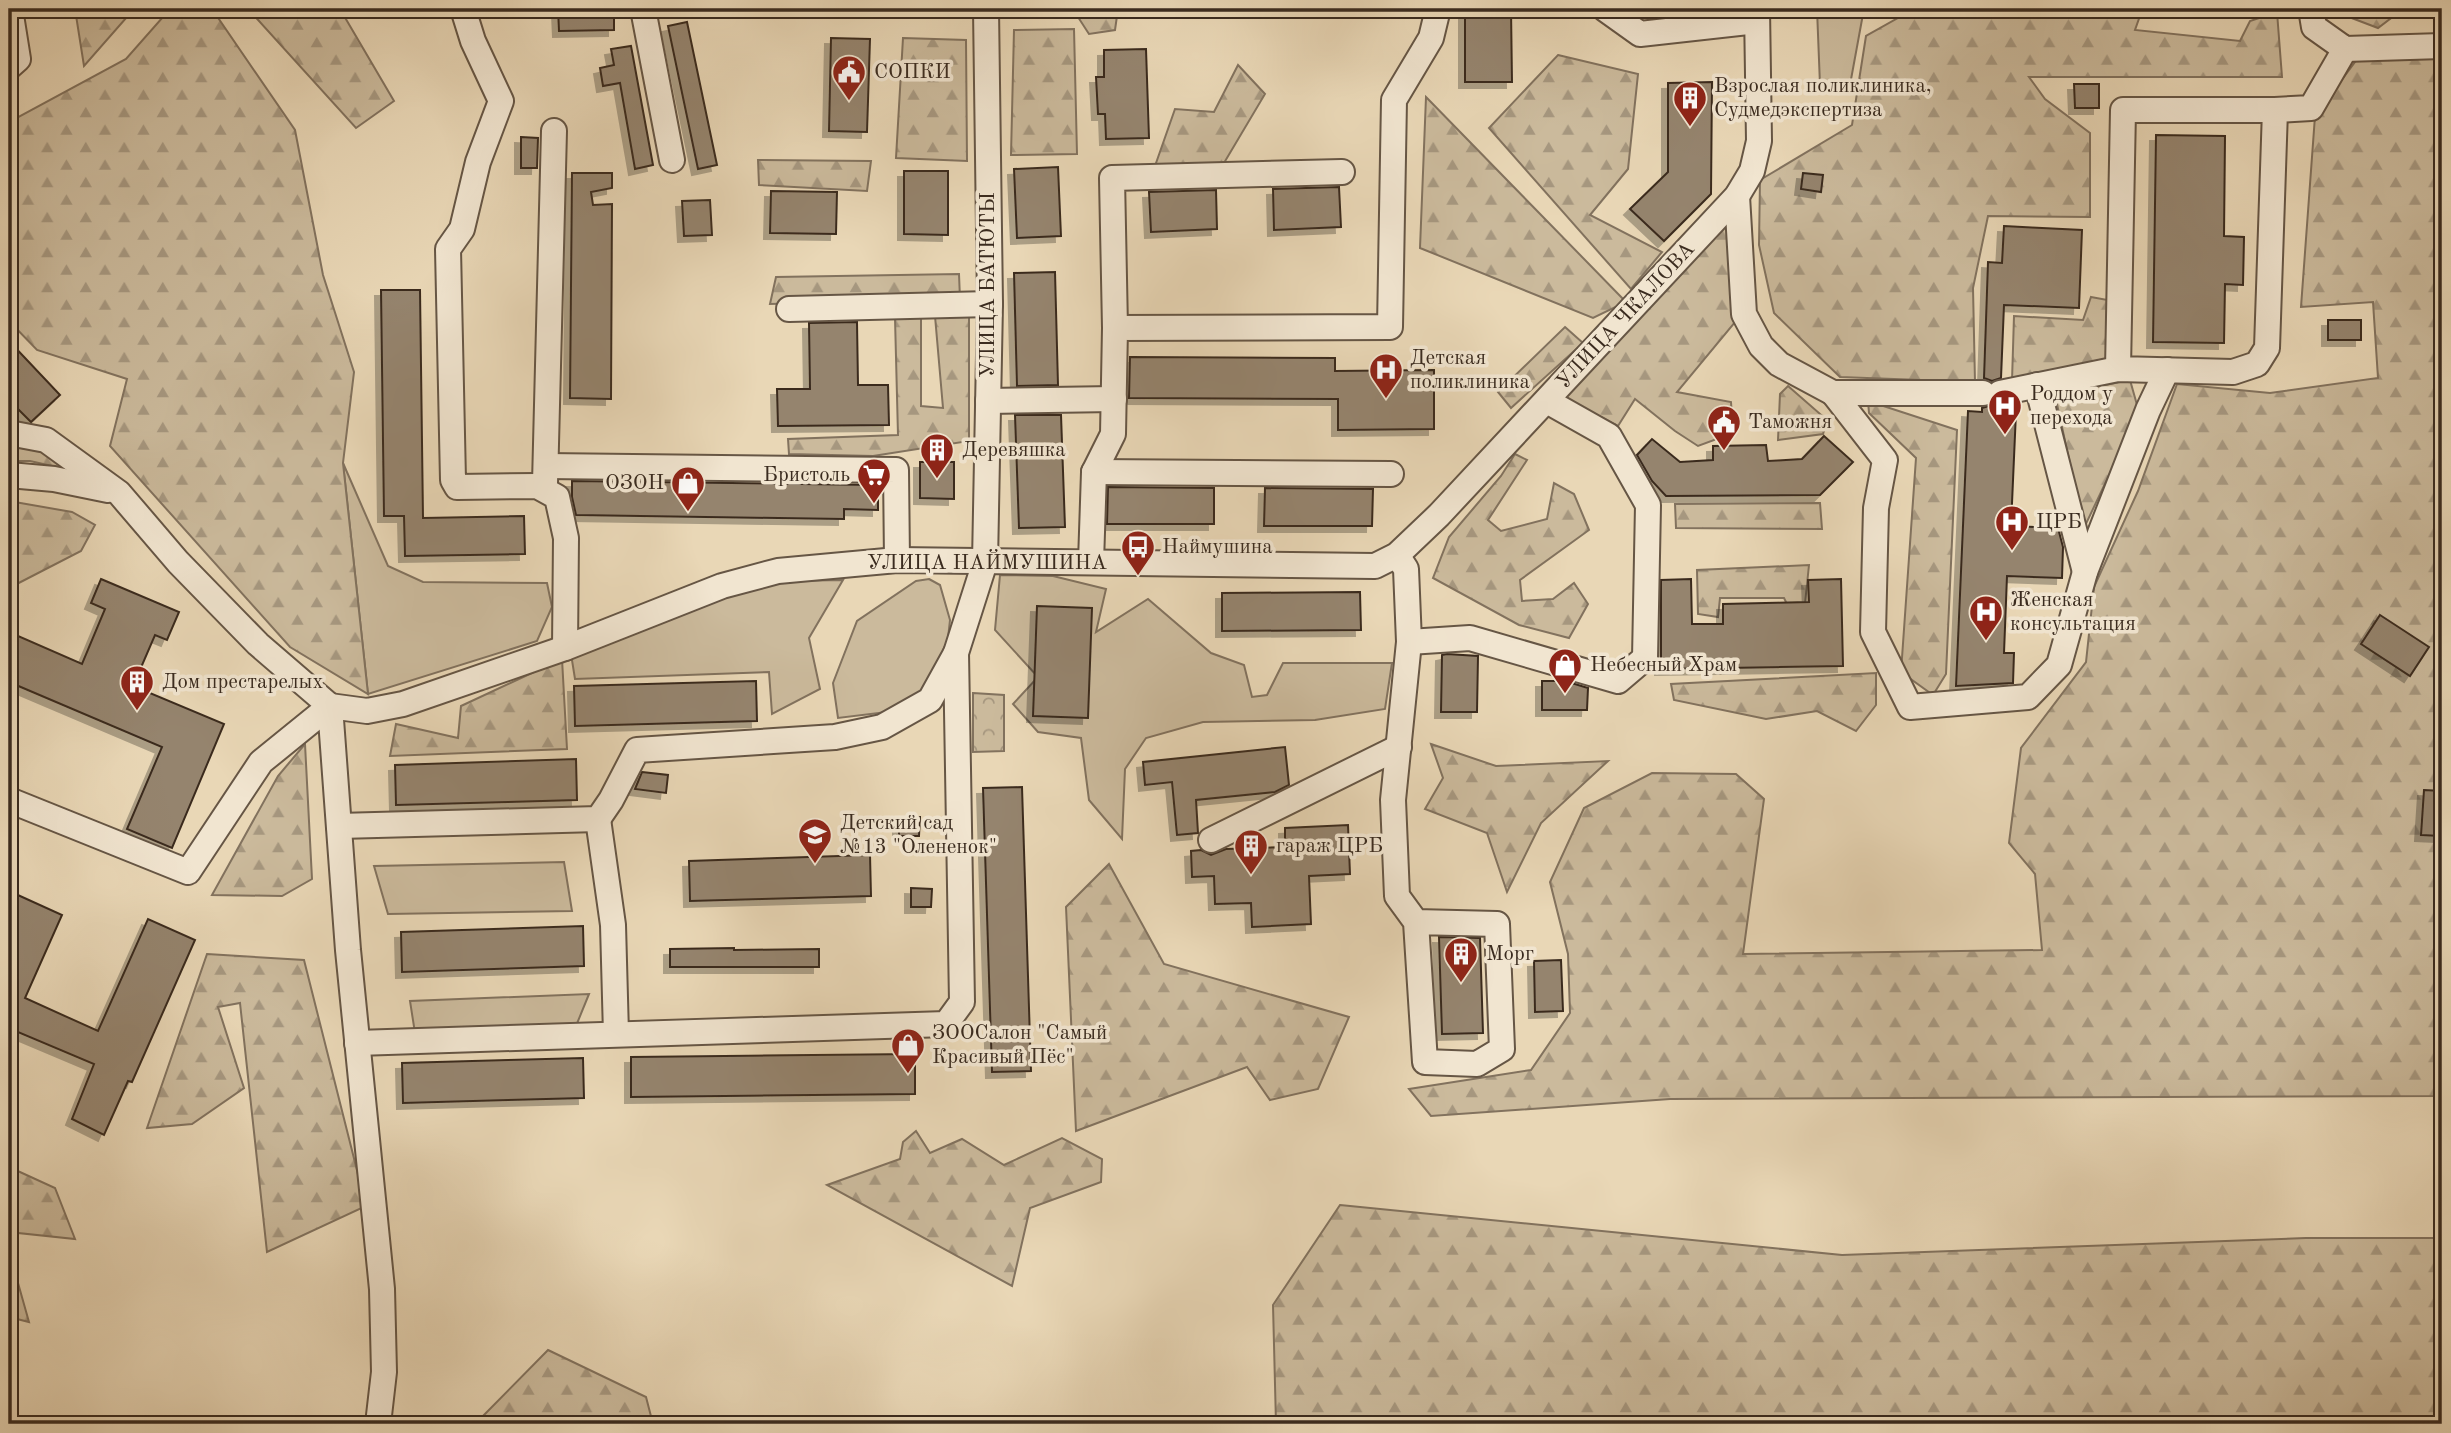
<svg xmlns="http://www.w3.org/2000/svg" width="2451" height="1433" viewBox="0 0 2451 1433" font-family="'Old Standard TT',serif">
<style>
.grass{fill:#cbba9c;stroke:#82725e;stroke-width:2}
.forest{fill:url(#forest-firs);stroke:#82725e;stroke-width:2}
.park{fill:url(#park-crowns);stroke:#82725e;stroke-width:2}
.building{fill:#95846e;stroke:#3a2b1f;stroke-width:2;filter:url(#shadow)}
.lines{fill:none;stroke-linecap:round;stroke-linejoin:round}
.minor-casing{stroke:#665645;stroke-width:28}
.minor{stroke:#f1e5d0;stroke-width:24}
.labels{text-anchor:middle;dominant-baseline:central;stroke-width:7;stroke-linejoin:round;paint-order:stroke}
.poi-label{font-size:21px;fill:#3a2b1f;stroke:#f1e5d0;text-anchor:start}
.street-label{font-size:21px;fill:#3a2b1f;stroke:#f1e5d0}
</style>
<defs>
<pattern id="forest-firs" width="22" height="20" patternUnits="userSpaceOnUse" patternTransform="scale(1.75)"><rect width="22" height="20" fill="#cbba9c"/><path d="M5 1l3.5 6h-7zM16 11l3.5 6h-7z" fill="#a6977f"/></pattern>
<pattern id="park-crowns" width="20" height="18" patternUnits="userSpaceOnUse" patternTransform="scale(1.75)"><rect width="20" height="18" fill="#cbba9c"/><path d="M2 6a3 3 0 1 1 6 0M12 15a3 3 0 1 1 6 0" fill="none" stroke="#a6977f"/></pattern>
<filter id="shadow"><feDropShadow dx="-6" dy="6" stdDeviation="0" flood-color="#0004"/></filter>
</defs>
<rect width="100%" height="100%" fill="#e9d7b6"/>
<filter id="stains"><feTurbulence type="fractalNoise" baseFrequency=".00286" numOctaves="4"/><feColorMatrix values="0 0 0 0 .2 0 0 0 0 .09 0 0 0 0 .02 0 0 0 .5 -.17"/></filter>
<radialGradient id="worn" r=".72"><stop offset=".6" stop-color="#630" stop-opacity="0"/><stop offset="1" stop-color="#630" stop-opacity=".3"/></radialGradient>
<g class="grass">
<polygon points="1817,9 1875,9 1863,14 1850,85 1820,85"/>
<polygon points="343,463 388,566 423,582 547,583 552,607 537,641 368,694"/>
<polygon points="1000,575 1053,576 1106,589 1096,632 1148,599 1211,653 1244,665 1252,697 1267,695 1283,663 1392,663 1385,709 1315,720 1203,722 1146,738 1125,769 1122,839 1089,800 1081,738 1038,732 1013,704 1038,677 995,630"/>
<polygon points="929,579 940,585 950,620 945,665 926,698 887,712 838,718 833,683 857,621 916,581"/>
<polygon points="843,580 809,638 820,689 772,714 769,672 575,679 571,654 736,591 788,581"/>
<polygon points="564,862 572,911 388,914 374,866"/>
<polygon points="589,994 576,1026 415,1033 410,1001"/>
</g>
<g class="forest">
<polygon points="75,9 134,9 84,66"/>
<polygon points="170,9 212,9 295,130 323,275 354,372 343,463 368,694 290,647 110,446 127,379 37,350 9,321 9,122 126,59"/>
<polygon points="248,9 340,9 394,101 356,128"/>
<polygon points="804,9 959,9 958,15"/>
<polygon points="1081,9 1118,9 1115,30 1089,34 1076,14"/>
<polygon points="1914,9 2232,9 2218,13 2141,13 2135,30 2240,41 2250,21 2277,12 2282,77 2029,77 2045,99 2090,133 2090,217 1988,216 1973,288 1975,382 1840,377 1774,313 1759,245 1760,180 1852,125 1866,36"/>
<polygon points="2328,9 2403,9 2378,28"/>
<polygon points="1074,29 1077,154 1011,155 1014,30"/>
<polygon points="903,38 966,40 967,161 896,158"/>
<polygon points="2442,54 2442,1096 1670,1099 1431,1116 1409,1089 1531,1070 1570,1013 1568,954 1550,882 1584,808 1652,773 1736,774 1764,799 1743,954 2042,950 2035,874 2009,843 2021,748 2086,662 2094,587 2138,491 2177,384 2270,393 2378,378 2373,302 2301,307 2315,116 2358,58"/>
<polygon points="1558,55 1638,74 1628,169 1590,215 1662,252 1631,289 1489,128"/>
<polygon points="1238,65 1265,94 1221,168 1155,166 1175,109 1214,112"/>
<polygon points="1426,97 1626,302 1593,318 1420,248"/>
<polygon points="758,160 871,161 867,191 759,185"/>
<polygon points="1728,223 1736,321 1677,392 1731,402 1733,433 1698,446 1675,431 1635,399 1618,426 1564,398"/>
<polygon points="959,274 960,299 770,304 776,277"/>
<polygon points="2091,297 2113,301 2112,355 2104,363 2012,381 2014,316 2083,320"/>
<polygon points="935,316 969,316 969,441 873,456 789,454 788,439 898,435 895,318 921,318 921,406 943,408"/>
<polygon points="1565,327 1583,343 1511,408 1498,392"/>
<polygon points="2130,380 2139,412 2084,528 2055,395"/>
<polygon points="1788,386 1827,420 1823,434 1778,440 1780,394"/>
<polygon points="1868,401 1957,430 1946,674 1933,695 1901,672 1916,458 1869,413"/>
<polygon points="9,433 92,475 30,461 9,461"/>
<polygon points="1515,454 1527,460 1488,520 1501,531 1547,519 1554,483 1574,494 1589,530 1520,580 1522,601 1553,599 1574,583 1588,604 1569,638 1519,625 1433,578 1449,537 1501,476"/>
<polygon points="9,501 72,512 95,525 81,551 9,588"/>
<polygon points="1820,503 1822,529 1676,528 1675,504"/>
<polygon points="1809,565 1804,613 1790,610 1784,598 1720,598 1718,617 1698,614 1697,570"/>
<polygon points="562,659 567,749 390,756 396,724 458,738 461,706"/>
<polygon points="1876,673 1876,705 1856,731 1817,711 1766,719 1674,700 1671,684"/>
<polygon points="305,744 312,879 282,896 212,895 278,776"/>
<polygon points="1431,744 1496,766 1608,761 1541,823 1507,892 1487,833 1425,809 1443,778"/>
<polygon points="1109,864 1164,964 1349,1017 1318,1089 1270,1100 1247,1067 1076,1131 1066,907"/>
<polygon points="207,954 304,960 366,1206 267,1252 240,1003 218,1007 244,1088 192,1124 147,1128"/>
<polygon points="916,1131 930,1153 962,1139 1004,1165 1062,1138 1102,1159 1101,1182 1030,1208 1012,1286 827,1185 900,1159 903,1142"/>
<polygon points="9,1167 55,1188 75,1239 9,1232"/>
<polygon points="1340,1205 1842,1255 2306,1238 2442,1238 2442,1424 1276,1424 1273,1305"/>
<polygon points="9,1251 29,1322 9,1317"/>
<polygon points="548,1350 646,1397 653,1424 487,1424 483,1416"/>
</g>
<polygon class="park" points="973,693 1004,695 1004,751 973,752"/>
<g class="building">
<polygon points="558,9 614,9 614,30 559,31"/>
<polygon points="1465,9 1511,9 1512,82 1465,82"/>
<polygon points="687,22 717,165 698,169 668,26"/>
<polygon points="831,38 870,39 867,132 829,131"/>
<polygon points="631,46 653,165 635,169 620,83 603,86 600,68 614,65 611,49"/>
<polygon points="1146,49 1149,138 1106,139 1105,114 1098,114 1096,77 1104,77 1104,50"/>
<polygon points="1712,82 1711,194 1664,241 1630,209 1668,172 1668,83"/>
<polygon points="2074,84 2099,84 2099,108 2075,108"/>
<polygon points="2156,135 2225,136 2224,236 2244,237 2243,285 2225,284 2224,343 2153,342"/>
<polygon points="521,137 538,138 537,168 521,168"/>
<polygon points="1058,167 1061,236 1017,238 1014,169"/>
<polygon points="904,171 948,171 948,235 904,234"/>
<polygon points="572,173 612,173 612,188 591,192 593,205 612,204 611,399 570,398"/>
<polygon points="1803,173 1823,175 1821,192 1801,189"/>
<polygon points="1339,187 1341,227 1274,230 1273,189"/>
<polygon points="1216,190 1217,229 1151,232 1149,192"/>
<polygon points="771,191 837,192 836,234 770,233"/>
<polygon points="710,200 712,235 684,236 682,201"/>
<polygon points="2004,226 2082,230 2079,308 2004,305 2001,378 1992,381 1984,378 1988,262 2002,263"/>
<polygon points="1055,272 1058,385 1017,386 1014,273"/>
<polygon points="381,290 420,290 423,518 524,516 525,554 405,556 404,516 384,516"/>
<rect x="2328" y="320" width="33" height="20"/>
<polygon points="857,322 858,385 888,385 889,425 778,426 777,389 810,389 809,323"/>
<polygon points="9,341 60,395 31,422 9,400"/>
<polygon points="1130,357 1335,358 1335,371 1434,370 1434,429 1338,430 1338,399 1129,398"/>
<polygon points="1992,405 2000,407 1999,412 2016,412 2011,526 2058,528 2063,547 2062,578 2007,576 2004,653 2014,653 2013,683 1956,686 1968,411 1982,412 1982,408"/>
<polygon points="1015,415 1061,415 1065,527 1019,528"/>
<polygon points="1824,436 1853,462 1820,495 1666,496 1652,481 1637,455 1652,439 1680,462 1713,460 1713,446 1766,445 1768,461 1802,459"/>
<polygon points="920,462 954,462 954,499 920,498"/>
<polygon points="572,481 878,485 878,510 844,509 844,519 576,515 572,497"/>
<polygon points="1108,487 1214,488 1214,524 1107,524"/>
<polygon points="1265,488 1373,489 1372,526 1264,526"/>
<polygon points="101,579 179,612 167,640 155,635 133,686 224,724 172,848 127,829 162,747 9,682 9,632 82,664 105,609 91,603"/>
<polygon points="1691,579 1692,624 1723,624 1723,604 1809,602 1808,580 1841,579 1843,666 1661,669 1661,580"/>
<polygon points="1360,592 1361,630 1222,631 1222,593"/>
<polygon points="1037,606 1092,608 1088,718 1033,716"/>
<polygon points="2380,615 2429,647 2410,676 2361,644"/>
<polygon points="1447,654 1478,656 1477,712 1441,712 1442,655"/>
<polygon points="756,681 757,721 575,726 574,686"/>
<polygon points="1542,681 1565,681 1588,688 1587,710 1542,710"/>
<polygon points="1285,747 1289,785 1275,792 1196,800 1198,833 1177,835 1172,782 1145,785 1143,762"/>
<polygon points="576,759 577,800 396,805 395,765"/>
<polygon points="642,772 668,775 666,793 635,789"/>
<polygon points="1022,787 1031,1071 992,1072 983,788"/>
<polygon points="2424,790 2442,791 2441,836 2421,835"/>
<polygon points="899,817 920,817 919,836 899,836"/>
<polygon points="1348,825 1350,874 1309,876 1311,924 1252,927 1251,903 1215,904 1214,876 1192,877 1191,851 1201,850 1211,855 1226,849 1285,847 1285,828"/>
<polygon points="870,855 871,896 690,901 689,861"/>
<polygon points="911,888 932,889 931,907 911,907"/>
<polygon points="9,891 62,915 25,998 98,1031 148,919 195,940 132,1082 128,1081 104,1135 72,1119 94,1064 11,1029 9,1034"/>
<polygon points="583,926 584,966 402,972 401,932"/>
<polygon points="1439,937 1480,938 1483,1033 1442,1034"/>
<polygon points="734,948 734,950 819,949 819,967 670,967 670,949"/>
<polygon points="1561,960 1563,1011 1535,1012 1534,961"/>
<polygon points="915,1054 915,1094 631,1097 631,1057"/>
<polygon points="583,1058 584,1098 403,1103 402,1063"/>
</g>
<g class="lines">
<g class="minor-casing">
<g id="minor">
<polyline points="463,9 473,41 501,101 478,162 462,229 448,249 453,480 457,487 537,486 557,497 566,538 565,648"/>
<polyline points="643,9 672,160"/>
<polyline points="1605,9 1640,34 1757,21"/>
<polyline points="2311,9 2314,27 2345,49 2442,46"/>
<polyline points="9,67 18,59 10,9"/>
<polyline points="2275,110 2311,108 2345,49"/>
<polyline points="1737,196 1744,314 1761,346 1779,364 1833,393 1983,393"/>
<polyline points="789,309 990,304"/>
<polyline points="1115,328 1112,178 1342,172"/>
<polyline points="2037,385 2085,572"/>
<polyline points="1833,393 1885,460 1876,508 1873,632 1910,707 2028,697 2059,665 2085,572 2148,410 2167,370"/>
<polyline points="2000,393 2118,369 2233,372 2257,364 2267,348 2275,110 2123,110 2118,369"/>
<polyline points="988,401 1114,399"/>
<polyline points="9,433 46,440 119,493 178,562 258,644 330,706 348,950 382,1289 384,1372 378,1424"/>
<polyline points="546,466 896,470 897,560"/>
<polyline points="1094,472 1391,474"/>
<polyline points="9,475 54,479 108,490"/>
<polyline points="545,483 554,131"/>
<polyline points="1397,555 1406,569 1409,642 1393,800 1397,896 1416,922 1425,1062 1477,1064 1502,1049 1497,924 1416,922"/>
<polyline points="1091,562 1094,472 1113,434 1115,328 1390,327 1394,100 1431,38 1438,9"/>
<polyline points="1409,642 1470,638 1618,681 1645,658 1648,505 1609,436 1547,401"/>
<polyline points="330,706 367,711 403,704 565,648 722,586 778,571 897,560 1375,566 1397,555 1439,515 1737,196 1752,171 1759,141 1757,9"/>
<polyline points="9,800 188,872 261,762 330,706"/>
<polyline points="598,819 613,925 616,1034"/>
<polyline points="339,826 598,819 611,800 637,750 835,737 882,727 930,700 956,653"/>
<polyline points="1211,840 1399,747"/>
<polyline points="357,1043 946,1024 962,1002 956,653 985,562 990,304 986,9"/>
</g>
</g>
<use href="#minor" class="minor"/>
</g>
<defs>
<g id="civic-pin" transform="scale(1.75)"><path d="M0 17L-7.5 6A9.5 9.5 0 1 1 7.5 6Z" fill="#8f2418" stroke="#f1e5d0"/><path d="M-.6-6.5H3V-4.5H.6V-3L4-1V1h2V6H-6V1h2V-1L-.6-3ZM-1.2 2.5V6h2.4V2.5Z" fill="#fff"/></g>
<g id="building-pin" transform="scale(1.75)"><path d="M0 17L-7.5 6A9.5 9.5 0 1 1 7.5 6Z" fill="#8f2418" stroke="#f1e5d0"/><path d="M-4-6H4V6H1V3H-1V6H-4ZM-2.5-4.3h1.7v1.8h-1.7ZM.8-4.3h1.7v1.8H.8ZM-2.5-1h1.7V.8h-1.7ZM.8-1h1.7V.8H.8Z" fill="#fff"/></g>
<g id="hospital-pin" transform="scale(1.75)"><path d="M0 17L-7.5 6A9.5 9.5 0 1 1 7.5 6Z" fill="#8f2418" stroke="#f1e5d0"/><path d="M-5-5h3v3.5h4V-5h3V5h-3V1.5h-4V5h-3Z" fill="#fff"/></g>
<g id="supermarket-pin" transform="scale(1.75)"><path d="M0 17L-7.5 6A9.5 9.5 0 1 1 7.5 6Z" fill="#8f2418" stroke="#f1e5d0"/><path d="M-6-5.5h2.5l.6 2H6L4.5 2H-2.5L-4.4-4H-6ZM-1.5 3.2a1.3 1.3 0 1 0 .1 0ZM3 3.2a1.3 1.3 0 1 0 .1 0Z" fill="#fff"/></g>
<g id="shop-pin" transform="scale(1.75)"><path d="M0 17L-7.5 6A9.5 9.5 0 1 1 7.5 6Z" fill="#8f2418" stroke="#f1e5d0"/><path d="M-5-2.5h2.3a2.7 3.5 0 0 1 5.4 0H5L5.5 6h-11ZM-1.5-2.5h3a1.5 2.3 0 0 0-3 0Z" fill="#fff"/></g>
<g id="bus-pin" transform="scale(1.75)"><path d="M0 17L-7.5 6A9.5 9.5 0 1 1 7.5 6Z" fill="#8f2418" stroke="#f1e5d0"/><path d="M-5-6H5V4H4V6H2V4H-2V6H-4V4H-5ZM-3.5-4V0h7V-4ZM-3.5 1.2v1.5H-2V1.2ZM2 1.2v1.5H3.5V1.2Z" fill="#fff"/></g>
<g id="school-pin" transform="scale(1.75)"><path d="M0 17L-7.5 6A9.5 9.5 0 1 1 7.5 6Z" fill="#8f2418" stroke="#f1e5d0"/><path d="M0-5L7-2L0 1L-7-2ZM-4 1L0 2.5L4 1V4Q0 6-4 4Z" fill="#fff"/></g>
</defs>
<g fill-rule="evenodd">
<use href="#civic-pin" x="849" y="72"/>
<use href="#building-pin" x="1690" y="98"/>
<use href="#hospital-pin" x="1386" y="370"/>
<use href="#hospital-pin" x="2005" y="406"/>
<use href="#civic-pin" x="1724" y="422"/>
<use href="#building-pin" x="937" y="450"/>
<use href="#supermarket-pin" x="874" y="475"/>
<use href="#shop-pin" x="688" y="483"/>
<use href="#hospital-pin" x="2012" y="522"/>
<use href="#bus-pin" x="1138" y="547"/>
<use href="#hospital-pin" x="1986" y="612"/>
<use href="#shop-pin" x="1565" y="665"/>
<use href="#building-pin" x="137" y="682"/>
<use href="#school-pin" x="815" y="835"/>
<use href="#building-pin" x="1251" y="846"/>
<use href="#building-pin" x="1461" y="954"/>
<use href="#shop-pin" x="908" y="1045"/>
</g>
<g class="labels">
<g class="poi-label">
<text x="874" y="72">СОПКИ</text>
<text x="1714" y="86">Взрослая поликлиника,<tspan x="1714" dy="24">Судмедэкспертиза</tspan></text>
<text x="1410" y="358">Детская<tspan x="1410" dy="24">поликлиника</tspan></text>
<text x="2030" y="394">Роддом у<tspan x="2030" dy="24">перехода</tspan></text>
<text x="1748" y="422">Таможня</text>
<text x="962" y="450">Деревяшка</text>
<text x="850" y="475" text-anchor="end">Бристоль</text>
<text x="664" y="483" text-anchor="end">ОЗОН</text>
<text x="2036" y="522">ЦРБ</text>
<text x="1162" y="547">Наймушина</text>
<text x="2010" y="600">Женская<tspan x="2010" dy="24">консультация</tspan></text>
<text x="1590" y="665">Небесный Храм</text>
<text x="162" y="682">Дом престарелых</text>
<text x="840" y="823">Детский сад<tspan x="840" dy="24">№13 "Олененок"</tspan></text>
<text x="1276" y="846">гараж ЦРБ</text>
<text x="1486" y="954">Морг</text>
<text x="932" y="1033">ЗООСалон "Самый<tspan x="932" dy="24">Красивый Пёс"</tspan></text>
</g>
<g class="street-label">
<text transform="translate(988 285) rotate(-90)">УЛИЦА БАТЮТЫ</text>
<text transform="translate(1626 316) rotate(-47)">УЛИЦА ЧКАЛОВА</text>
<text x="987" y="563">УЛИЦА НАЙМУШИНА</text>
</g>
</g>
<rect width="2451" height="1433" fill="none" stroke="#e9d7b6" stroke-width="35"/>
<rect x="10" y="10" width="2430" height="1412" fill="none" stroke="#3a2b1f" stroke-width="3.5"/>
<rect x="18" y="18" width="2416" height="1398" fill="none" stroke="#3a2b1f" stroke-width="2"/>
<rect width="100%" height="100%" filter="url(#stains)"/>
<rect width="100%" height="100%" fill="url(#worn)"/>
</svg>
